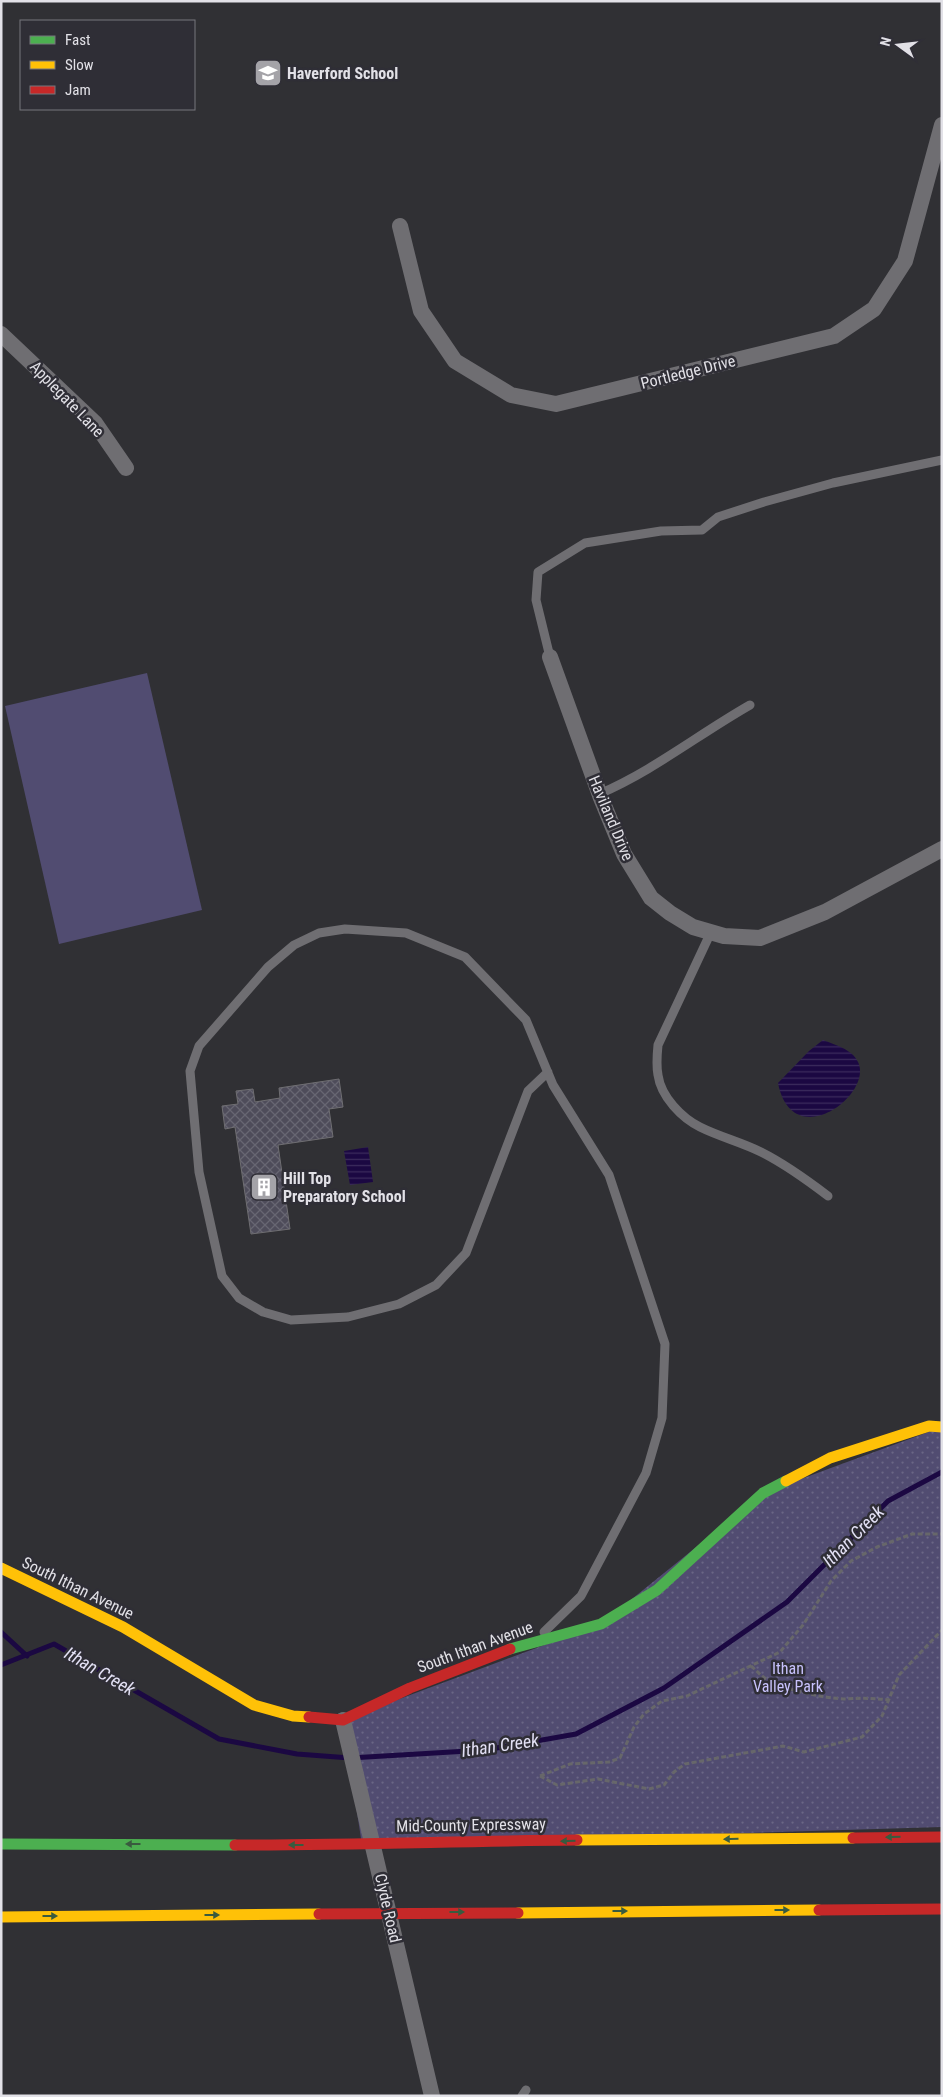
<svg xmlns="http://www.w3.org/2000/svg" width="943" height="2097" viewBox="0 0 943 2097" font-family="'Roboto Condensed',sans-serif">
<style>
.grass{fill:#514c71}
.park{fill:url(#park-dots)}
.water{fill:url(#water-rules)}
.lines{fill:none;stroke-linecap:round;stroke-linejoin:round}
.stream{stroke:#1b0842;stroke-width:5}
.building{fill:url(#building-cross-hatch);stroke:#6f6e72}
.path{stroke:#67676a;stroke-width:3;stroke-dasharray:5 2.5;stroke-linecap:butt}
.lane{stroke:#6f6e72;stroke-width:9}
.street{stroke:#6f6e72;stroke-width:16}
.fast{stroke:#4caf50;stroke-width:11}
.slow{stroke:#ffc107;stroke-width:11}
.jam{stroke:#c62828;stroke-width:11}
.oneway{fill:#395b3f}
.labels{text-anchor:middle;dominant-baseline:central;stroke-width:5;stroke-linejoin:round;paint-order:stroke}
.poi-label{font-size:16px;font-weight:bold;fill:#e2e1e7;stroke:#2f2e36;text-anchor:start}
.street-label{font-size:16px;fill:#e2e1e7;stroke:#2f2e36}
.park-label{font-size:16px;fill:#c8c2fc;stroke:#2f2e36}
.water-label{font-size:18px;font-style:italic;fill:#e3e1f5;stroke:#2f2e36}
</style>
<defs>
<pattern id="park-dots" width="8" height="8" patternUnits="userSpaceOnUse" patternTransform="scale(1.25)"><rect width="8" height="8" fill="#514c71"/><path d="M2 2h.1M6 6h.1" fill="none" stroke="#6a6685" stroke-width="1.8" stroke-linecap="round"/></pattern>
<pattern id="water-rules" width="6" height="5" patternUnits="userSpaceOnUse" patternTransform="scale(1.25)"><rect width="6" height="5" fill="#1b0842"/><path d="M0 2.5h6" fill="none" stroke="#3c2c5d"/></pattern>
<pattern id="building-cross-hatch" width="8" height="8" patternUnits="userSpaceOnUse" patternTransform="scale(1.25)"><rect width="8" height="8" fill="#4e4c5a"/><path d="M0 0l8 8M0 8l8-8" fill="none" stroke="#676672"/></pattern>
</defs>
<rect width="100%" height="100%" fill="#303034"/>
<polygon class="grass" points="147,673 202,910 59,944 5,706"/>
<polygon class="park" points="942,1427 942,1827 362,1845 343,1720 601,1624 763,1493"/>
<g class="water">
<path d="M823,1040C835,1045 852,1049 858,1062C874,1095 792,1155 778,1083L809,1051Z"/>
<polygon points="368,1147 373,1182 350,1185 344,1151"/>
</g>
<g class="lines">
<g class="stream">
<polyline points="1,1632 27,1656"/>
<polyline points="1,1665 54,1644 219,1739 297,1754 350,1758 485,1750 576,1734 664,1688 787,1602 888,1501 942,1472"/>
</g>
</g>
<polygon class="building" points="339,1079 343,1107 329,1109 333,1137 278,1145 290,1229 251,1234 235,1127 225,1129 222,1106 238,1104 236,1091 253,1089 255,1102 280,1098 279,1088"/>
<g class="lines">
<g class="path">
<path d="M751,1666C756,1670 760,1675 766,1679C782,1689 826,1699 846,1699C862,1698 872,1698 889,1700"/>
<polyline points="540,1776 570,1764 609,1762 620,1758 634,1727 644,1714 662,1701 687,1696 780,1652 803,1625 831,1581 851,1561 877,1547 912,1534 942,1534"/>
<polyline points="540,1776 557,1785 598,1779 649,1789 664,1785 674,1772 685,1764 783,1746 804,1752 862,1737 882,1716 899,1675 942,1630"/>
</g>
<g class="lane">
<polyline points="550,657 536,600 538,572 585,543 661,531 702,530 718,517 764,502 833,483 942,460"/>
<path d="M599,794C653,771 699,734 750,705"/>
<path d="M711,932L658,1045C657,1055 656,1065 658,1075C661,1097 682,1118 700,1127C720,1137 741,1142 761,1152C785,1164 807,1180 828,1196"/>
<polyline points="544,1632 581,1596 646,1473 662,1418 665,1344 609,1175 553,1085 526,1020 465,957 406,933 345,929 319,933 294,945 268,967 199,1046 190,1071 199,1172 222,1276 239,1298 263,1312 291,1320 348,1317 399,1304 436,1285 466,1253 528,1091 548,1072"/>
<polyline points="522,2096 526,2090"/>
</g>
<g class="street">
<polyline points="400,226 421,311 455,361 511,395 556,404 834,336 874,309 905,261 942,125"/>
<polyline points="1,334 95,423 126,468"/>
<polyline points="550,657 601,798 624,854 651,898 670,913 693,927 724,936 760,938 825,912 942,849"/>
<polyline points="343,1720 432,2096"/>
</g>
<g class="fast">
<polyline points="510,1649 601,1624 657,1590 763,1493 786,1481"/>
<polyline points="1,1844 235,1845"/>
</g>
<g class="slow">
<polyline points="786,1481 830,1458 929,1426 942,1427"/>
<polyline points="1,1568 123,1627 254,1705 293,1716 309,1717"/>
<polyline points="577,1840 853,1838"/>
<polyline points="518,1913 819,1910"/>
<polyline points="1,1917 319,1914"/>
</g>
<g class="jam">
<polyline points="309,1717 343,1720 410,1688 510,1649"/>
<polyline points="853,1838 942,1837"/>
<path d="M235,1845C349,1845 463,1841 577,1840"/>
<polyline points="819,1910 942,1909"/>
<polyline points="319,1914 518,1913"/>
</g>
</g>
<defs><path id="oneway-solid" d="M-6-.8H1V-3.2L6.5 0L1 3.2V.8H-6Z" transform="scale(1.25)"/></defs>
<g class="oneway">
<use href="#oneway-solid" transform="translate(893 1837) rotate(179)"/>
<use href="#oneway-solid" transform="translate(731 1839) rotate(179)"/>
<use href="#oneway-solid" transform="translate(568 1841) rotate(179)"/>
<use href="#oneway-solid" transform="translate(133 1844) rotate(-180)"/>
<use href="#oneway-solid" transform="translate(296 1845) rotate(-180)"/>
<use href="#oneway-solid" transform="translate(782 1910)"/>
<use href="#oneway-solid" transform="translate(620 1911)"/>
<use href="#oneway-solid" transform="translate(457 1912)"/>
<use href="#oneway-solid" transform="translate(212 1915)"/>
<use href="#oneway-solid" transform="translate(50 1916)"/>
</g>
<defs>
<g id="school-square" transform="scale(1.4375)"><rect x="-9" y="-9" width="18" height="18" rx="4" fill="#a4a3a8" stroke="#2f2e36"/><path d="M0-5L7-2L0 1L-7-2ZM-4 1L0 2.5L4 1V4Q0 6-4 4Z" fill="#fff"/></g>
<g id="building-square" transform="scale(1.4375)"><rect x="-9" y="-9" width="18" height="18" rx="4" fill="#a4a3a8" stroke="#2f2e36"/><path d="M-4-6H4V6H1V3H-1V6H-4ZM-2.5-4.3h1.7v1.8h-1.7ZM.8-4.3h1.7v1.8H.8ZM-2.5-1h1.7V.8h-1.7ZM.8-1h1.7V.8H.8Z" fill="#fff"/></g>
</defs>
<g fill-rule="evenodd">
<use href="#school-square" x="268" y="73"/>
<use href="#building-square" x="264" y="1187"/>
</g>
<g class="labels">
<g class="poi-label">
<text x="287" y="73">Haverford School</text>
<text x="283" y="1178">Hill Top<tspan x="283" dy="18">Preparatory School</tspan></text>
</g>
<g class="street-label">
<text transform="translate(688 372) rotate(-14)">Portledge Drive</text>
<text transform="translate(67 399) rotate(46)">Applegate Lane</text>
<text transform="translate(611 818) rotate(67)">Haviland Drive</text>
<text transform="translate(78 1588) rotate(26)">South Ithan Avenue</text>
<text transform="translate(475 1647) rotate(-20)">South Ithan Avenue</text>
<text transform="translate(471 1825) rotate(-1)">Mid-County Expressway</text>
<text transform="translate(388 1908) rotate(77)">Clyde Road</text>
</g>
<g class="park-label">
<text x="788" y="1668">Ithan<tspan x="788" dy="18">Valley Park</tspan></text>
</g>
<g class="water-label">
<text transform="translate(853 1536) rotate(-45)">Ithan Creek</text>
<text transform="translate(100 1671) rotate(30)">Ithan Creek</text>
<text transform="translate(500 1745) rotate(-8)">Ithan Creek</text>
</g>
</g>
<rect width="943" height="2097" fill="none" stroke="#e2e1e7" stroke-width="5"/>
<rect x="20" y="20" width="175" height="90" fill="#2f2e36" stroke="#77767d"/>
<rect x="30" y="36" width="25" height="8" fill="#4caf50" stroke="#77767d"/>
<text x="65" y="45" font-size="15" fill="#e2e1e7">Fast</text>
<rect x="30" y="61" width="25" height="8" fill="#ffc107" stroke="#77767d"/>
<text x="65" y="70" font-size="15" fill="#e2e1e7">Slow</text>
<rect x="30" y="86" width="25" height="8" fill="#c62828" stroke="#77767d"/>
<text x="65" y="95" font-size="15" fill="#e2e1e7">Jam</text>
<g transform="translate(898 45) rotate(285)" stroke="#2f2e36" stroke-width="4" paint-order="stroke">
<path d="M0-4L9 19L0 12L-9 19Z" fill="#e2e1e7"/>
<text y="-8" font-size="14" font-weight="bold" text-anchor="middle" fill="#e2e1e7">N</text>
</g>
</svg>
